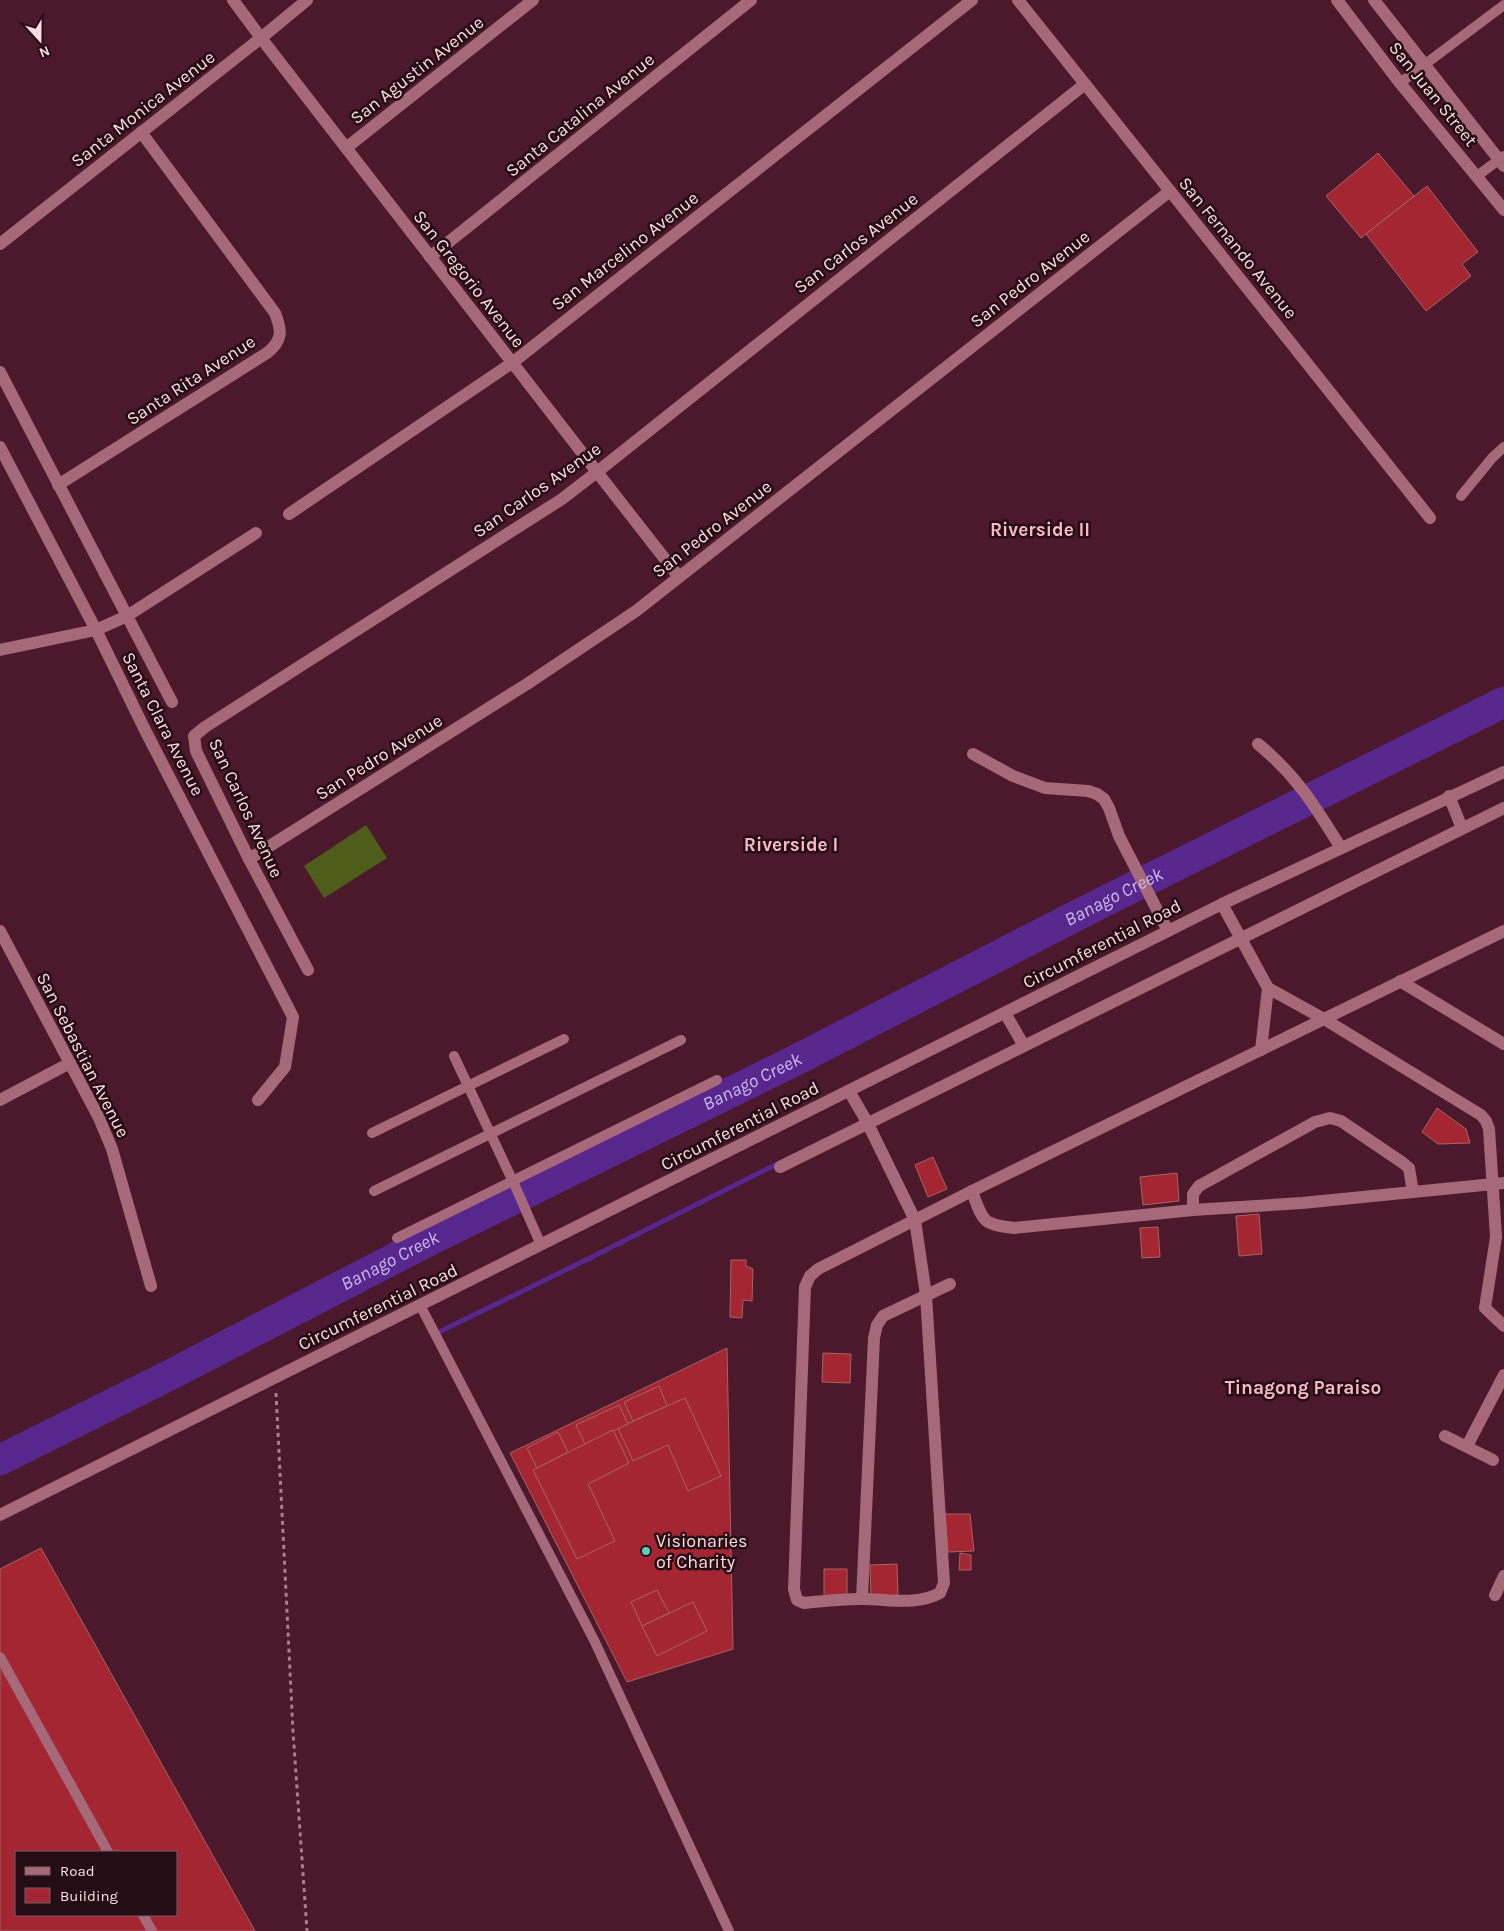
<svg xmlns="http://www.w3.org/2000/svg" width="1504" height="1931" viewBox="0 0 1504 1931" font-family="Karla,sans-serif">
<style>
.green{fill:#4e5d1a}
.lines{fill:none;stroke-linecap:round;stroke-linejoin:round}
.stream{stroke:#58278e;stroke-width:5}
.river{stroke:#58278e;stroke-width:31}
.building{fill:#a42632;stroke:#a46564;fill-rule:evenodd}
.path{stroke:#aa7f8d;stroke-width:3;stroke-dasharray:4 4;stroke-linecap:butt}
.service{stroke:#a6697a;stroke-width:10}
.minor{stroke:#a6697a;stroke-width:12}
.tertiary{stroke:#a6697a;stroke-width:12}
.secondary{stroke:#a6697a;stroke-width:12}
.poi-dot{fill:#5bcebb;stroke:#240d14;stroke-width:2}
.labels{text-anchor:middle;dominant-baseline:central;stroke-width:5;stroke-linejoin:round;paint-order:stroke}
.street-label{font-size:18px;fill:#fedbe4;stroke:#240d14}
.poi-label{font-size:18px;fill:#fedbe4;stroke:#240d14;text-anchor:start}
.neighbourhood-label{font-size:19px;font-weight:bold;fill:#fab7c9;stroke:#240d14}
.water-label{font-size:19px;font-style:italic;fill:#cbb8ed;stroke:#240d14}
</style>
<rect width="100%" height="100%" fill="#4c182b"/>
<polygon class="green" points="366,825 387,858 324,898 304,866"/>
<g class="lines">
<polyline class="stream" points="439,1332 590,1258 779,1163"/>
<path class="river" id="s1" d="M0,1460L164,1378L430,1240L796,1060L1105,901L1504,702"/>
</g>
<g class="building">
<polygon points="1378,153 1414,196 1361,238 1326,196"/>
<polygon points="1427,186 1478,252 1462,264 1471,276 1426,311 1366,234"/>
<polygon points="1437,1108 1466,1129 1470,1143 1438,1144 1422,1132"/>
<polygon points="933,1157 947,1189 928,1197 915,1165"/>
<polygon points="1177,1173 1179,1201 1143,1205 1140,1177"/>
<polygon points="1259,1214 1262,1254 1239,1256 1236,1216"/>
<polygon points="1158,1227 1160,1257 1142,1258 1140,1228"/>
<polygon points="731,1260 746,1260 746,1266 753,1269 752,1301 743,1300 742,1318 730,1317"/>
<polygon points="727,1348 733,1649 627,1682 510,1453"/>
<polygon points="823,1353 851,1354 850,1383 822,1382"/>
<polygon points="659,1386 667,1406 633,1421 624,1402"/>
<polygon points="685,1398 721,1476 688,1491 668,1445 633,1461 618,1428"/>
<polygon points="619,1405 628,1424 585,1444 576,1425"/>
<polygon points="613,1430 629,1463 588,1484 615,1541 577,1559 533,1470"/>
<polygon points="558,1432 568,1452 537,1468 527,1448"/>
<polygon points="945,1514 970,1514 974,1551 948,1552"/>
<path d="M41,1548L255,1931H0V1569ZM16,1852H176V1915H16Z"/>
<polygon points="960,1553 971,1555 971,1570 959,1570"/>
<polygon points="897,1564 898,1595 871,1596 870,1565"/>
<polygon points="824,1569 847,1569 847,1598 824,1597"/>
<polygon points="657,1590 669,1613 642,1626 631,1602"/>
<polygon points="693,1602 707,1631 657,1656 642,1626"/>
</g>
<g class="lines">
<polyline class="path" points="276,1393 293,1731 307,1931"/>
<g class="service">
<polyline points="1400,83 1504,5"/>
<polyline points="1477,176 1504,156"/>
<polyline points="1461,496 1492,458 1504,447"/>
<polyline points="454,1056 516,1188 541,1245"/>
<polyline points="372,1133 564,1039"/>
<polyline points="374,1191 681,1040"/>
<polyline points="397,1238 717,1080"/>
<polyline points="420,1305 594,1640 729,1931"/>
<polyline points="0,1657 108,1852"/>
<polyline points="143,1915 152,1931"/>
</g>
<g class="minor">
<polyline points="1085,84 1430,518"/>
<polyline points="346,148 533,0"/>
<polyline points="0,244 261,38"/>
<polyline points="430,257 751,0"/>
<path d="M58,485L267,353C283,340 282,331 275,313L141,132"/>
<polyline points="289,514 512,363 972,0"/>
<polyline points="96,630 146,732 293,1017 285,1067 258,1100"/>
<polyline points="172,702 127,616 256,533"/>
<path d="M1258,744C1297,776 1315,806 1341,848"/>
<polyline points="973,754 1013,776 1045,788 1088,791 1097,794 1104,799 1109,808 1119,836 1168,931"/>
<polyline points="1449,796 1462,828"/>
<polyline points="249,859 527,684 636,611 1170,191"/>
<polyline points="1222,904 1268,988 1324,1019 1481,1115 1486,1121 1489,1129 1496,1237 1485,1308 1504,1326"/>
<polyline points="0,931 99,1118 112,1149 151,1286"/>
<polyline points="308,970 249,859 196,751 194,736 205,727 562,499 597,472 679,577"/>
<polyline points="1400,981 1504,1044"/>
<polyline points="1005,1013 1024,1046"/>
<polyline points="1261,1050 1268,988"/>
<path d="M849,1091L867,1122L915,1220L926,1295L944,1583L940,1593C916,1606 889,1599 863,1599C843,1599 823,1601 804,1603L797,1600L794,1589L805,1287L810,1276L818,1269L972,1191L1504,931"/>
<polyline points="0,1100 70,1063"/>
<polyline points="780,1167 1504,808"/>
<path d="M972,1191C983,1221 981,1224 1014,1228L1193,1210L1302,1203L1504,1183"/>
<polyline points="1193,1210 1193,1194 1199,1186 1315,1122 1330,1118 1341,1121 1403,1163 1409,1168 1413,1192"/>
<polyline points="1445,1436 1493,1460"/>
<polyline points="1467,1446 1504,1375"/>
<polyline points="1495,1595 1504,1576"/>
<polyline points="862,1599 874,1338 877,1325 883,1316 950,1284"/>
</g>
<g class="tertiary">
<polyline points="233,0 261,38 597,472 1085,84 1018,0"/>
<polyline points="261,38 307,0"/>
<polyline points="0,372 127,616 96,630 0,650"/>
<polyline points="0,447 96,630"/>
</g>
<g class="secondary">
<polyline points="1337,0 1400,83 1504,210"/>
<polyline points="1374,0 1504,166"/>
<polyline points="0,1515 1222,904 1504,772"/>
</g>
</g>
<circle class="poi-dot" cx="646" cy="1551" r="5"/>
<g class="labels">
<g class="street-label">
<text transform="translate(417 70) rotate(-38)">San Agustin Avenue</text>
<text transform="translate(1433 94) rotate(51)">San Juan Street</text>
<text transform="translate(143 109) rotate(-38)">Santa Monica Avenue</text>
<text transform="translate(580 115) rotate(-39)">Santa Catalina Avenue</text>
<text transform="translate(856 243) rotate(-38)">San Carlos Avenue</text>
<text transform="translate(1238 248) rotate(51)">San Fernando Avenue</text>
<text transform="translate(625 251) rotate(-38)">San Marcelino Avenue</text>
<text transform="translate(469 279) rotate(52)">San Gregorio Avenue</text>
<text transform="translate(1030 279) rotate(-38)">San Pedro Avenue</text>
<text transform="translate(191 380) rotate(-33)">Santa Rita Avenue</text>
<text transform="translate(537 490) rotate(-35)">San Carlos Avenue</text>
<text transform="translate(712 529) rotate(-38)">San Pedro Avenue</text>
<text transform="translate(163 724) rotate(63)">Santa Clara Avenue</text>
<text transform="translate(379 757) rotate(-32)">San Pedro Avenue</text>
<text transform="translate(246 808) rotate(65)">San Carlos Avenue</text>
<text transform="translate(1102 944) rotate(-27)">Circumferential Road</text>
<text transform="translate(83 1055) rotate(63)">San Sebastian Avenue</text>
<text transform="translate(740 1126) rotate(-27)">Circumferential Road</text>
<text transform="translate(378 1307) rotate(-26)">Circumferential Road</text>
</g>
<g class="poi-label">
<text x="656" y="1541">Visionaries<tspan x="656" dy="21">of Charity</tspan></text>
</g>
<g class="neighbourhood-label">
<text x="1040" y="530">Riverside II</text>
<text x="791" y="845">Riverside I</text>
<text x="1303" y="1388">Tinagong Paraiso</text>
</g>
<g class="water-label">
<text stroke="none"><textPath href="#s1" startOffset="1248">Banago Creek</textPath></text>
<text stroke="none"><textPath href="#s1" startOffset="842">Banago Creek</textPath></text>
<text stroke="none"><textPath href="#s1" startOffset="438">Banago Creek</textPath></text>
</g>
</g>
<rect x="15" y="1851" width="162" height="65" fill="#240d14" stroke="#7b5f67"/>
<rect x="25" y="1867" width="25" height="8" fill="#a6697a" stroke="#7b5f67"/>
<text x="60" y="1876" font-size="15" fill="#fedbe4">Road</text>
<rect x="25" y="1888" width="25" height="15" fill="#a42632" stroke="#7b5f67"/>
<text x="60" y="1901" font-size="15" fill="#fedbe4">Building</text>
<g transform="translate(40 40) rotate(159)" stroke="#240d14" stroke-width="4" paint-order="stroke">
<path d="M0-4L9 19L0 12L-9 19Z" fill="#fedbe4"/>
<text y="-8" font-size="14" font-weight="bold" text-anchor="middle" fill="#fedbe4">N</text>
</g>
</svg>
